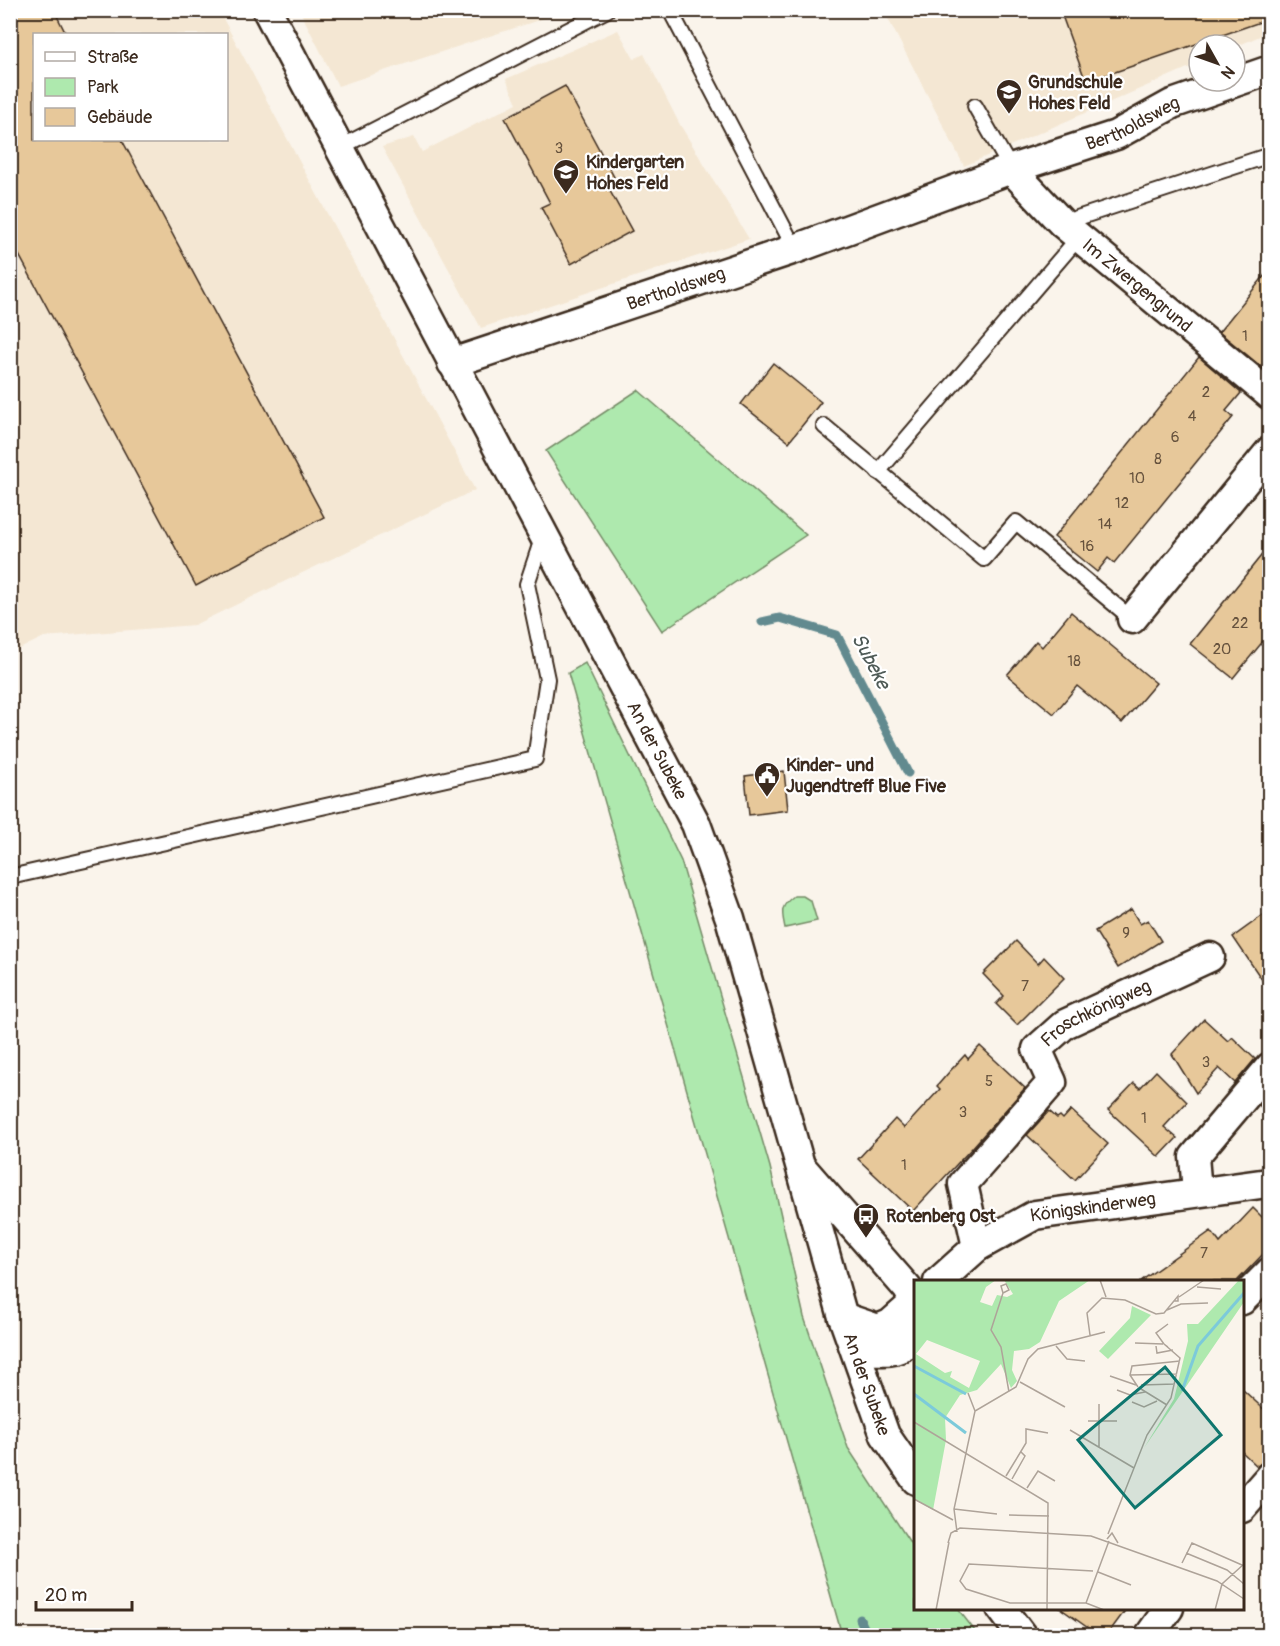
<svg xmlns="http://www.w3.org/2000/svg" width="1280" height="1646" viewBox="0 0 1280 1646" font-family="Pangolin,sans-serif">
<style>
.built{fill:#f4e7d3;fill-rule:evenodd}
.green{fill:#aee9ae;stroke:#748a66;stroke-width:1.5}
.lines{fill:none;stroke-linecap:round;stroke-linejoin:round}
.stream{stroke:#628a8f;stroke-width:9}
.building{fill:#e7c89a;stroke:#3b2a1e;stroke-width:1.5}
.lane-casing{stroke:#3b2a1e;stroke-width:18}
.street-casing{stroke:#3b2a1e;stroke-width:33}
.lane{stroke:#fff;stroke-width:14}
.street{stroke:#fff;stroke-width:28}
.labels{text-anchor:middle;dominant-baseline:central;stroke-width:4.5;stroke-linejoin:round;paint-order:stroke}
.number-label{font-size:15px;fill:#66523d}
.poi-label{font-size:18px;font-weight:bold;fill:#3b2a1e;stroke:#fff;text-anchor:start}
.street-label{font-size:18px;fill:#3b2a1e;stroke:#fff}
.water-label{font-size:20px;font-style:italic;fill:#4e5a56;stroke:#fff}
.inset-river{fill:none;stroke:#7ccada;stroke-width:3}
.inset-road{fill:none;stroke:#aea399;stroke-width:1.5}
.view{fill:#0f766e;fill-opacity:0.15;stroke:#0f766e;stroke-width:3}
.inset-edge{fill:none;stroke:#3b2a1e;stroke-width:3}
</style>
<rect width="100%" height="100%" fill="#faf4eb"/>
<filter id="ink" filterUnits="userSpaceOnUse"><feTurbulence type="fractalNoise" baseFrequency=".0167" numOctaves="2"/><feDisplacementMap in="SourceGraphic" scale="12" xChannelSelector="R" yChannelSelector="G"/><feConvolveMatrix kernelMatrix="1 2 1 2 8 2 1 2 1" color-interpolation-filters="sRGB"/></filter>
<g filter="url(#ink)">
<g class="built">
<path d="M11,11H219L475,490L194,625L44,637L11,653ZM34,34H226V140H34Z"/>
<polygon points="300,11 566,11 338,86"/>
<polygon points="884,11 1269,11 1269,32 1235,47 1235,45 1199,45 1199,63 964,166"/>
<polygon points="618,30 634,59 644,54 679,123 749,239 481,328 382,147 414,137 422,152 517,103 506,79"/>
</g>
<g class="green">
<polygon points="638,390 806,535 662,631 546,451"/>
<polygon points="585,663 681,861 770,1167 804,1317 848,1448 915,1550 916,1608 958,1609 978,1635 842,1635 568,673"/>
<path d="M794,896H803L811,901L817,921L785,928C782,912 779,907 794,896Z"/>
</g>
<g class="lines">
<g class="stream">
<polyline points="762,622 780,618 837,635 908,773"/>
<polyline points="860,1619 868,1636"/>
</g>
</g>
<g class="building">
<polygon points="10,10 54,10 66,34 34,34 34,140 122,140 324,517 196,586 10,238"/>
<polygon points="1060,10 1269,10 1269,19 1086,82"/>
<polygon points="565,86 614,177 605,182 632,231 571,264 541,207 550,203 505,118"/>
<polygon points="1269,270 1269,359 1263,368 1219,332"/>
<polygon points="1199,357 1241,393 1226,411 1233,417 1114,563 1108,558 1097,572 1054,537"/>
<polygon points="773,363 821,402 789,442 741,404"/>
<polygon points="1269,546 1269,634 1233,678 1190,644"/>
<polygon points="1071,612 1156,683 1122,723 1077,686 1054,714 1007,675 1036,641 1042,647"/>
<polygon points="784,771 788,810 749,815 745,776"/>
<polygon points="1131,909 1140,924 1148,920 1161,941 1118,968 1095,931"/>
<polygon points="1269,911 1269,990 1233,937"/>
<polygon points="1016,941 1038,964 1044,957 1064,978 1017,1025 996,1004 1004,996 983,974"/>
<polygon points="1204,1019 1228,1041 1232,1037 1255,1059 1235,1083 1219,1068 1196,1093 1172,1054"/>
<polygon points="980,1046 1025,1088 972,1148 913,1211 858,1159 895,1119 904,1128 940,1089 937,1086 950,1071 965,1055 968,1059"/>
<polygon points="1156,1071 1187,1102 1164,1127 1177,1138 1159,1157 1108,1110 1134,1083 1140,1088"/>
<polygon points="1269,1093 1269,1115 1259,1105"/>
<polygon points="1071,1110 1108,1144 1075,1180 1027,1135 1049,1111 1057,1118 1060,1116 1063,1119"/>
<polygon points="1253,1208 1269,1224 1269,1248 1237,1281 1141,1281 1211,1231 1220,1243"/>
<polygon points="1242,1389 1269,1414 1269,1460 1264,1461 1257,1466 1242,1452"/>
<polygon points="1060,1608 1127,1608 1107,1635 1098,1635"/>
</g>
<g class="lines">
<g class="lane-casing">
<g id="lane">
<polyline points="670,10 795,249"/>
<polyline points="975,106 1011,169"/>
<polyline points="339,148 607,10"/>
<polyline points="1062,223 1270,155"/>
<polyline points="824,426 984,559 1016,522 1132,619"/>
<polyline points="878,472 1079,237"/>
<polyline points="10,877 535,759 547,679 527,584 543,536"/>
</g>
</g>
<g class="street-casing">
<g id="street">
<path id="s1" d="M267,10L696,824L730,918L843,1317L885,1435L916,1480"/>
<path id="s2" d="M1011,169L1062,223L1270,395"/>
<path id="s3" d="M452,363L795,249L1011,169L1116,135L1172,104L1270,70"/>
<polyline points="1132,619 1270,451"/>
<polyline points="804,1170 907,1288 916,1304"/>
<polyline points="1197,1191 1194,1157 1270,1067"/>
<path id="s4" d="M977,1247L963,1184L1052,1082L1037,1049L1065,1024L1210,957"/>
<path id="s5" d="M938,1282L977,1247L1035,1215L1268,1183"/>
<polyline points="1242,1300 1270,1272"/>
<polyline points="843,1317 878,1329 890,1324 916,1301"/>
<path d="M849,1325L868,1350C890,1352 901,1353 916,1334"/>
<polyline points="1242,1508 1270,1476"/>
<polyline points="1001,1608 1022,1636"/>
<polyline points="1149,1636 1169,1608"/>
</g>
</g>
<use href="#lane" class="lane"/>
<use href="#street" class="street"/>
</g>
</g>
<defs>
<g id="school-pin" transform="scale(1.35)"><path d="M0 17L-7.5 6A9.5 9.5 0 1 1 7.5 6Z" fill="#3b2a1e" stroke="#fff"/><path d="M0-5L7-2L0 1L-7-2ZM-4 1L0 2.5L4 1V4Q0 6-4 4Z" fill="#fff"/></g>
<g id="civic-pin" transform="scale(1.35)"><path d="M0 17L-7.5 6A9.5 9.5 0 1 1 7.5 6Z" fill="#3b2a1e" stroke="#fff"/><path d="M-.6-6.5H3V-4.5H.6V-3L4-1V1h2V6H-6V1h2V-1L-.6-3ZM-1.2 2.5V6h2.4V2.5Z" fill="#fff"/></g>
<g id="bus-pin" transform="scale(1.35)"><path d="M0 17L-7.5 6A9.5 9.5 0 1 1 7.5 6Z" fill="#3b2a1e" stroke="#fff"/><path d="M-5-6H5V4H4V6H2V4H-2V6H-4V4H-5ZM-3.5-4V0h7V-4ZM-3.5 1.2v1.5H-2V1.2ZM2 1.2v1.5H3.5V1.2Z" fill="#fff"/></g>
</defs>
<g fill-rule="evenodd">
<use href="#school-pin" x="1009" y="92"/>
<use href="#school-pin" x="566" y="172"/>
<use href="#civic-pin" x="767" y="775"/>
<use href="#bus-pin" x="866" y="1216"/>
</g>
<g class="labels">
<g class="number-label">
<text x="559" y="148">3</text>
<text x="1245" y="336">1</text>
<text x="1206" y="392">2</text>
<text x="1192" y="416">4</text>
<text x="1175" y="437">6</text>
<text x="1158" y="459">8</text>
<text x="1137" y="478">10</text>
<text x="1122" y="503">12</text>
<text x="1105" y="524">14</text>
<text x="1087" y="546">16</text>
<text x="1240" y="623">22</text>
<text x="1222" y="649">20</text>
<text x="1074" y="661">18</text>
<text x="1126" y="933">9</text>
<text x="1025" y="986">7</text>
<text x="1206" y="1062">3</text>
<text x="989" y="1081">5</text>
<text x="963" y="1112">3</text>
<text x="1144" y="1118">1</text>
<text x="904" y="1165">1</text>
<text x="1204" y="1253">7</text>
</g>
<g class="poi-label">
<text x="1028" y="82">Grundschule<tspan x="1028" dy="21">Hohes Feld</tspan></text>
<text x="586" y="162">Kindergarten<tspan x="586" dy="21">Hohes Feld</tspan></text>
<text x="786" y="765">Kinder- und<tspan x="786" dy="21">Jugendtreff Blue Five</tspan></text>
<text x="886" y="1216">Rotenberg Ost</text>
</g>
<g class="street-label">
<text stroke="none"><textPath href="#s3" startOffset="722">Bertholdsweg</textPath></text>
<text stroke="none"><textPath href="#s2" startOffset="172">Im Zwergengrund</textPath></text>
<text stroke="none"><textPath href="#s3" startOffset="236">Bertholdsweg</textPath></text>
<text stroke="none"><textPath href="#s1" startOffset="837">An der Subeke</textPath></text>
<text stroke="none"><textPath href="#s4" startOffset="306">Froschkönigweg</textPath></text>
<text stroke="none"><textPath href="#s5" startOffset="177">Königskinderweg</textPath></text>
<text stroke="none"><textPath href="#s1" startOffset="1506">An der Subeke</textPath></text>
</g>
<g class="water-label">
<text transform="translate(871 661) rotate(62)">Subeke</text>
</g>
</g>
<g transform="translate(914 1280)">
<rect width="330" height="330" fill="#faf4eb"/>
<path d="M0,0H82L72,7L66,22L78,26L83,15L93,17L99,14L90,0H176L145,21L126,62L115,69L100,71L98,90L103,101L97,108L87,84L63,110L46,115L31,138L32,160L19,230L0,219ZM13,60L66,81L55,108L36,97L38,91L31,93L2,74ZM325,0H330V22L230,168L260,119L274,61L273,44H284ZM218,26L237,35L194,79L185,71L216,38Z" fill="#aee9ae" fill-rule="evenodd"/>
<path class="inset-river" d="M0,86L52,114M268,111L284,66L330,13M0,114L52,153"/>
<path class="inset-road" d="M186,0L192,17M283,7L307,9M89,13L95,10L92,4L87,6L89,13L77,50L87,67L95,112M265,17L290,0M253,30L267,24L294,23M176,55L173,33L188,18L211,20L242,34L250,33L264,16V21H260M221,63L249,64M250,64L242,53L254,44M142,66L153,79L171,81M242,66L243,73L259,70M216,95L263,94M196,96L222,105M106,102L151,127M227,105L261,104M224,107L216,95L218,86L266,81M227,109L253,125M203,110L216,115L231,112M54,113L61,131M218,122L230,127L243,121M174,141H203M0,142L134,223L133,330M156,150L220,188M185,167V124M92,196L112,163V149L134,153M98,199L111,176L107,172M113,208L124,191L141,201M0,219L39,240M40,229L83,234M95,235L135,236M43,252L40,229L61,131L102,107L114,79L124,69L191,52M194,254L233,155L257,118L266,78L250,64L254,67M193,259L198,253L204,263M34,263L37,253L46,248L177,256L303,301L330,319M272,273L313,290L330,304M268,283L278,263L328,285M179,291L55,284L46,301L52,309L96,323H172L195,261M184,292L217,305M172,323L190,330M22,330L35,262M301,330L308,304L330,284"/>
<path class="view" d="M251,87L307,155L221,228L164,160Z"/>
<rect width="330" height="330" class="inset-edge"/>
</g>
<rect width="1280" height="1646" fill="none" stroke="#fff" stroke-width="36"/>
<rect x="18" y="18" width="1244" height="1610" fill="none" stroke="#3b2a1e" stroke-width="2" filter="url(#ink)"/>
<rect x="33" y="33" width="195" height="108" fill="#ffffff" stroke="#b1aaa5" stroke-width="1.5"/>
<rect x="45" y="52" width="30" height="9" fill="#ffffff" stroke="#b1aaa5" stroke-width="1.5"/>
<text x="87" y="63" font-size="18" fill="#3b2a1e">Straße</text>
<rect x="45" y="78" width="30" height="18" fill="#aee9ae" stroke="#b1aaa5" stroke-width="1.5"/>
<text x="87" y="93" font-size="18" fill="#3b2a1e">Park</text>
<rect x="45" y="108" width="30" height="18" fill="#e7c89a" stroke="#b1aaa5" stroke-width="1.5"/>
<text x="87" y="123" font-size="18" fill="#3b2a1e">Gebäude</text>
<g transform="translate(1217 63) rotate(130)"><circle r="28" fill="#ffffff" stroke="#b1aaa5" stroke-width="1.5"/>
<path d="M0-4.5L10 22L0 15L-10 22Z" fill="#3b2a1e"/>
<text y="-9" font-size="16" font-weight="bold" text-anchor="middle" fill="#3b2a1e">N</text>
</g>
<path d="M36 1601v9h96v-9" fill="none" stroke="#3b2a1e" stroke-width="3"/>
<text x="45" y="1601" font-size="18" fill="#3b2a1e" stroke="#ffffff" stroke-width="4.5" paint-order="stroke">20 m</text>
</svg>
